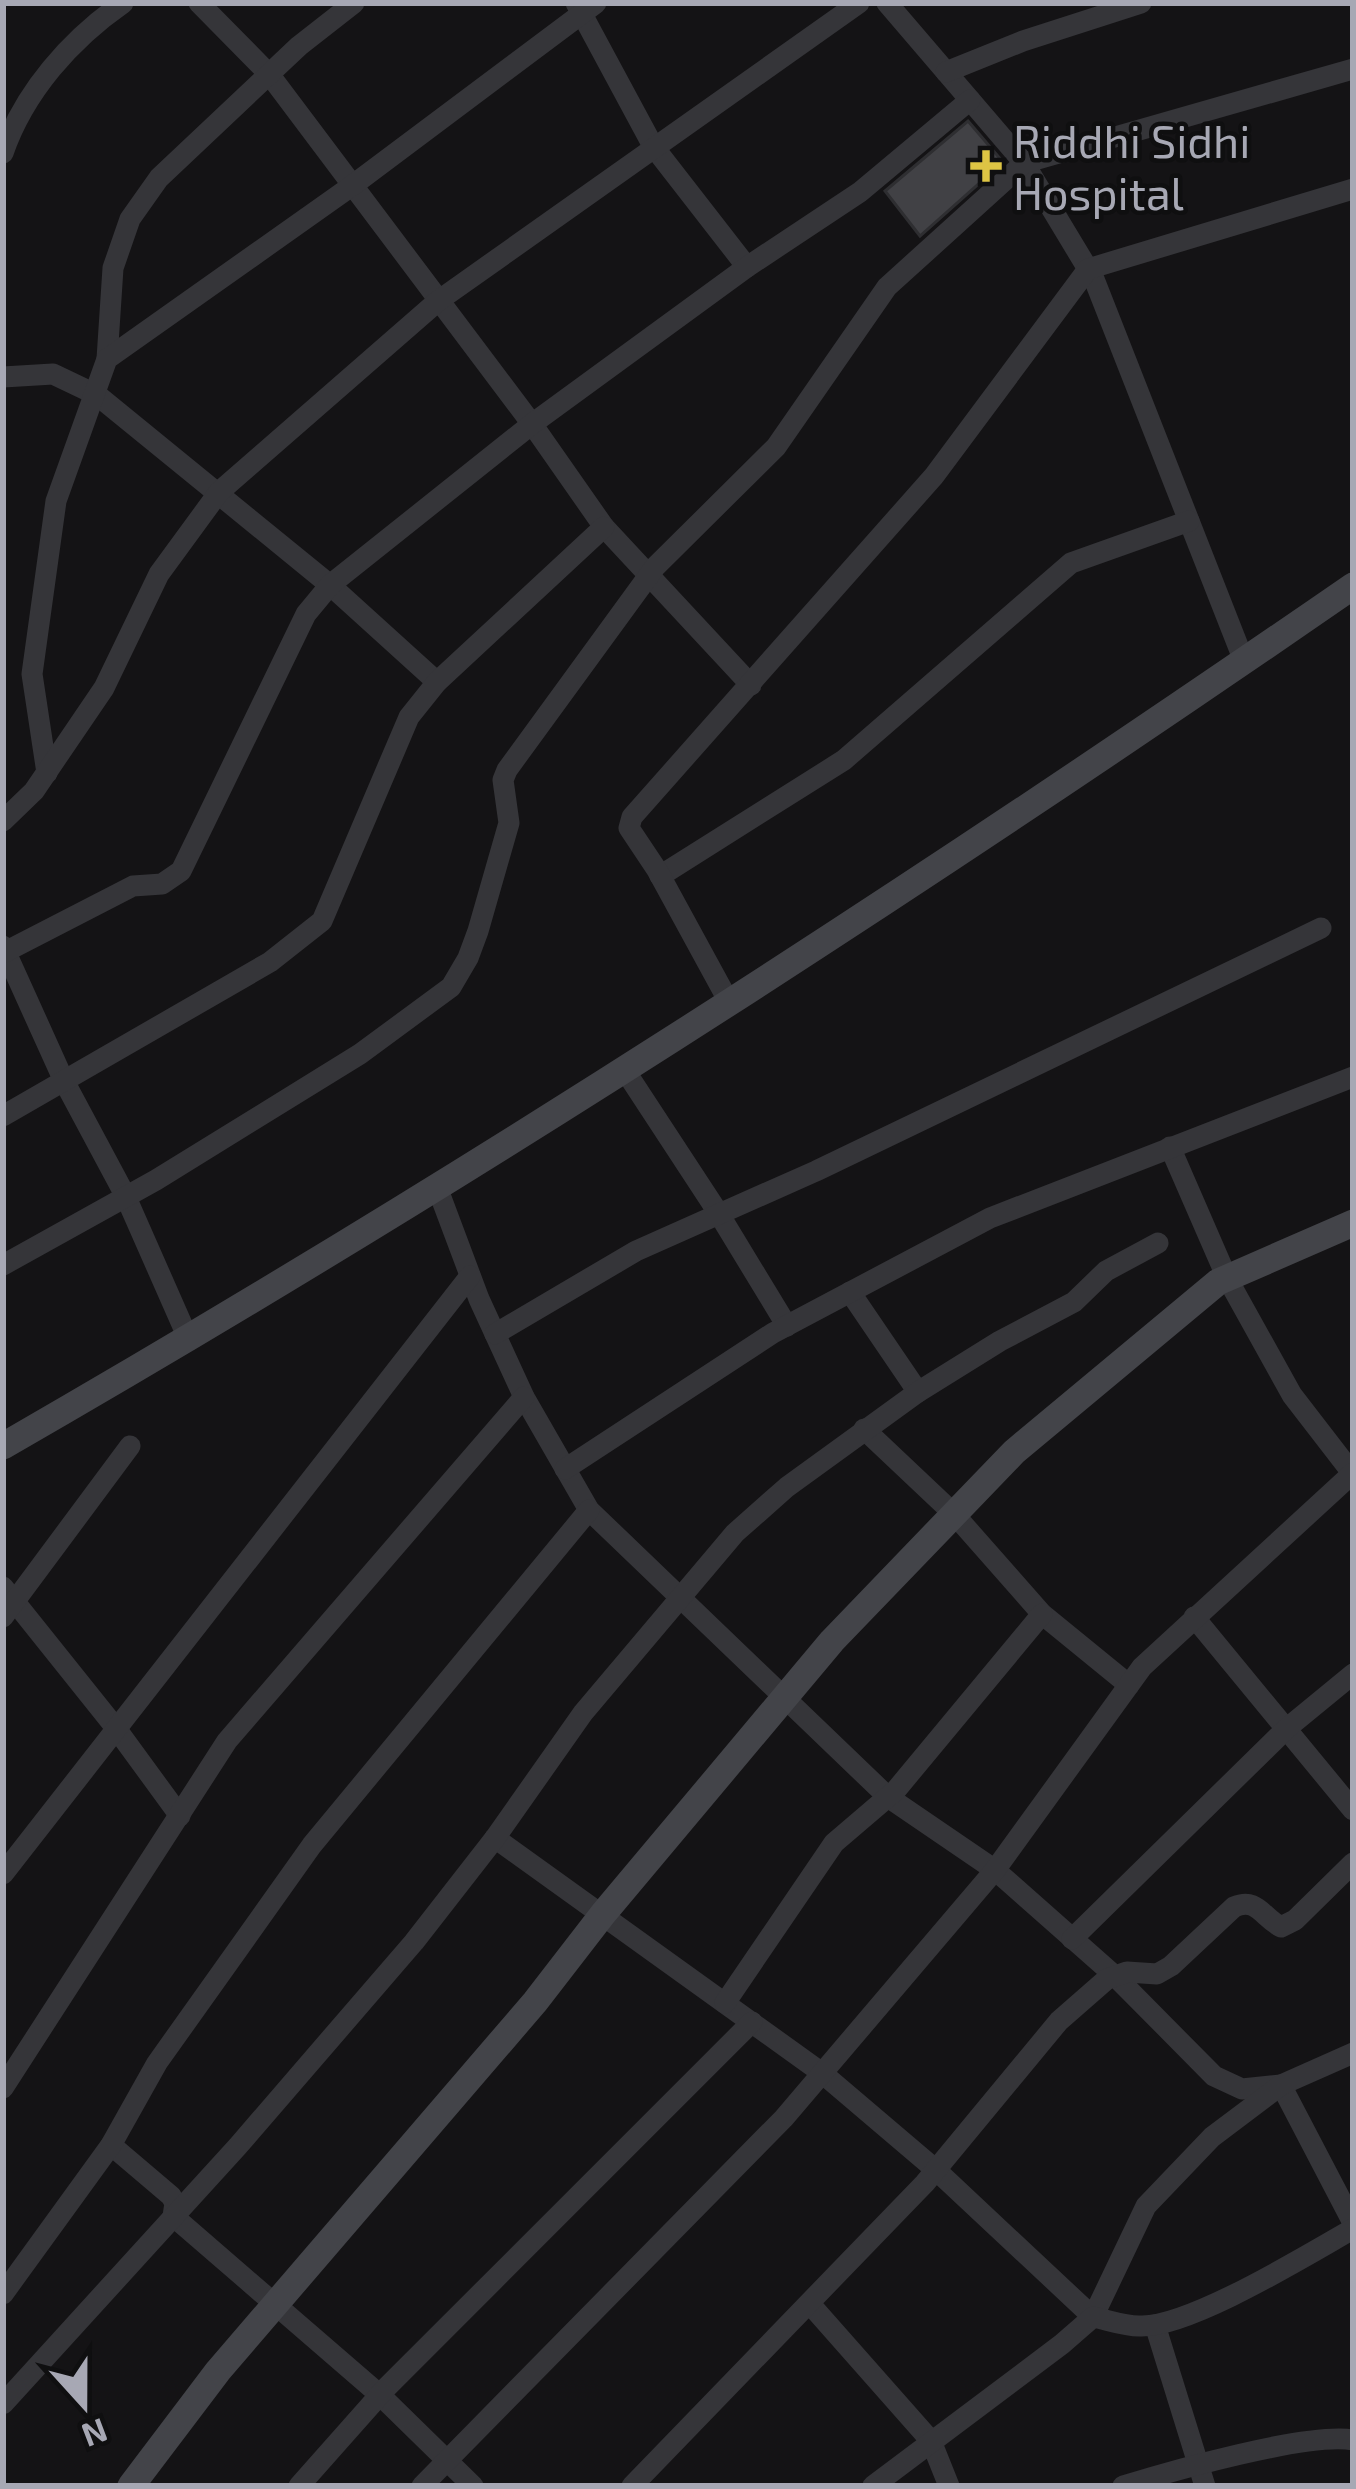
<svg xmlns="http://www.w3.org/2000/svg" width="1356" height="2489" viewBox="0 0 1356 2489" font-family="'Exo 2',sans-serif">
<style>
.building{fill:#414145;stroke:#2e2e31;stroke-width:3}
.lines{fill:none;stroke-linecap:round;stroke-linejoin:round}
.street{stroke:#353539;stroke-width:21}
.secondary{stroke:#434449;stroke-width:27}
.poi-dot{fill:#ddc444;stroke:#0f0f10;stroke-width:4.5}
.labels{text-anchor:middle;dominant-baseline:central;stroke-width:9;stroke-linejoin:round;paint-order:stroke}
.poi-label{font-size:45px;fill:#a7a8b4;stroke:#0f0f10;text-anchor:start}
</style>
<rect width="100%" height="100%" fill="#141315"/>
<polygon class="building" points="968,121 1003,162 920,236 885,191"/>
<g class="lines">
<g class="street">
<polyline points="199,3 269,74 532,424 604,527 751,685"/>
<polyline points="576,3 653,146 747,267"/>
<polyline points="887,3 1024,163 1094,279 1244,661"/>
<polyline points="946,72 1023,41 1141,3"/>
<path d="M3,153C24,92 71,39 123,3"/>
<polyline points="107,359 113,268 130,219 159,178 299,46 354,3"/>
<polyline points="3,377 53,374 97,395 330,585 437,682"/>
<polyline points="47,773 32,674 56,501 107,359 353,185 596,3"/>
<polyline points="3,821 34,791 104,688 159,574 219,492 438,301 859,3"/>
<polyline points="660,876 844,760 1071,563 1189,521"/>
<polyline points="3,946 64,1081 125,1195 188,1338"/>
<polyline points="3,953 133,886 162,884 181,871 306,614 330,585 532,424 747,267 860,192 970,100"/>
<polyline points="729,1002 657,870 629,828 632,817 934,476 1088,269 1353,189"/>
<polyline points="624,1069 719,1214 787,1326"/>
<polyline points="3,1116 270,962 322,921 409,717 437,682 604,527"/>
<polyline points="1170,1147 1227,1278 1292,1395 1353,1474"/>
<polyline points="437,1187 479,1299 524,1397 589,1510 888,1797 995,1870 1115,1976 1214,2076 1242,2089 1281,2085 1353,2223"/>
<polyline points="3,1265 156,1180 360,1054 451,987 468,958 478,931 509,823 503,780 507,770 655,567 776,447 887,287 1024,163 1353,69"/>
<polyline points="850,1292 918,1392"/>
<polyline points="495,1334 636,1251 816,1171 1321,928"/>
<polyline points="864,1429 954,1514 1042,1614 1129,1685"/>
<polyline points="565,1469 773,1333 990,1218 1353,1077"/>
<polyline points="3,1587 115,1727 180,1816"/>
<polyline points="3,1617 130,1446"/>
<polyline points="1194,1617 1353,1810"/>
<polyline points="495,1838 822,2073 936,2170 1093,2317 1146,2206 1212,2137 1281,2085 1353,2053"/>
<polyline points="3,1874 470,1276"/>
<polyline points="1072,1939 1286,1729 1353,1674"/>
<polyline points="725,2003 834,1843 896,1790 1042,1614"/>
<polyline points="3,2088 227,1741 524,1397"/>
<polyline points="111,2145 171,2196 175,2203 173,2216 380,2395 473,2486"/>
<polyline points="3,2294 111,2145 157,2063 312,1845 589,1510"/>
<polyline points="810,2304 931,2441 949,2486"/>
<polyline points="1155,2325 1205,2486"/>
<polyline points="3,2404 238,2146 414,1942 495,1838 583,1713 735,1533 787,1487 918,1392 1000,1341 1074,1302 1106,1271 1158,1243"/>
<polyline points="299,2486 385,2389 752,2022"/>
<polyline points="422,2486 784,2118 995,1870 1142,1667 1353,1473"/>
<path d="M632,2486L925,2183L1059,2021L1107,1979L1127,1972L1157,1974L1171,1966L1234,1907C1257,1897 1262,1917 1281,1927L1295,1920L1353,1863"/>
<path d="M873,2486L1062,2344L1093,2317C1108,2320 1124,2326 1139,2326C1187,2329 1307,2255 1353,2229"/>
<path d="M1123,2486C1172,2471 1308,2432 1353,2440"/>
</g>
<g class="secondary">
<path d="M3,1446C466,1180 914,889 1353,586"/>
<polyline points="131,2486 218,2371 535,2002 603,1914 832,1641 1014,1452 1218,1282 1353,1223"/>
</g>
</g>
<path class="poi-dot" d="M980 148h12v12h12v12h-12v12h-12v-12h-12v-12h12z"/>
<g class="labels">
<g class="poi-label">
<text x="1013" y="140">Riddhi Sidhi<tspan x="1013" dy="52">Hospital</tspan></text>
</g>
</g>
<rect width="1356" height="2489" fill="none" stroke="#a7a8b4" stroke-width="12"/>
<g transform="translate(84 2405) rotate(159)" stroke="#0f0f10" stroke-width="9" paint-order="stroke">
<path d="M0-9L21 45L0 30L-21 45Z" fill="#a7a8b4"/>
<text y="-18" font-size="33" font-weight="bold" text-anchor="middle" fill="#a7a8b4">N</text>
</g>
</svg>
